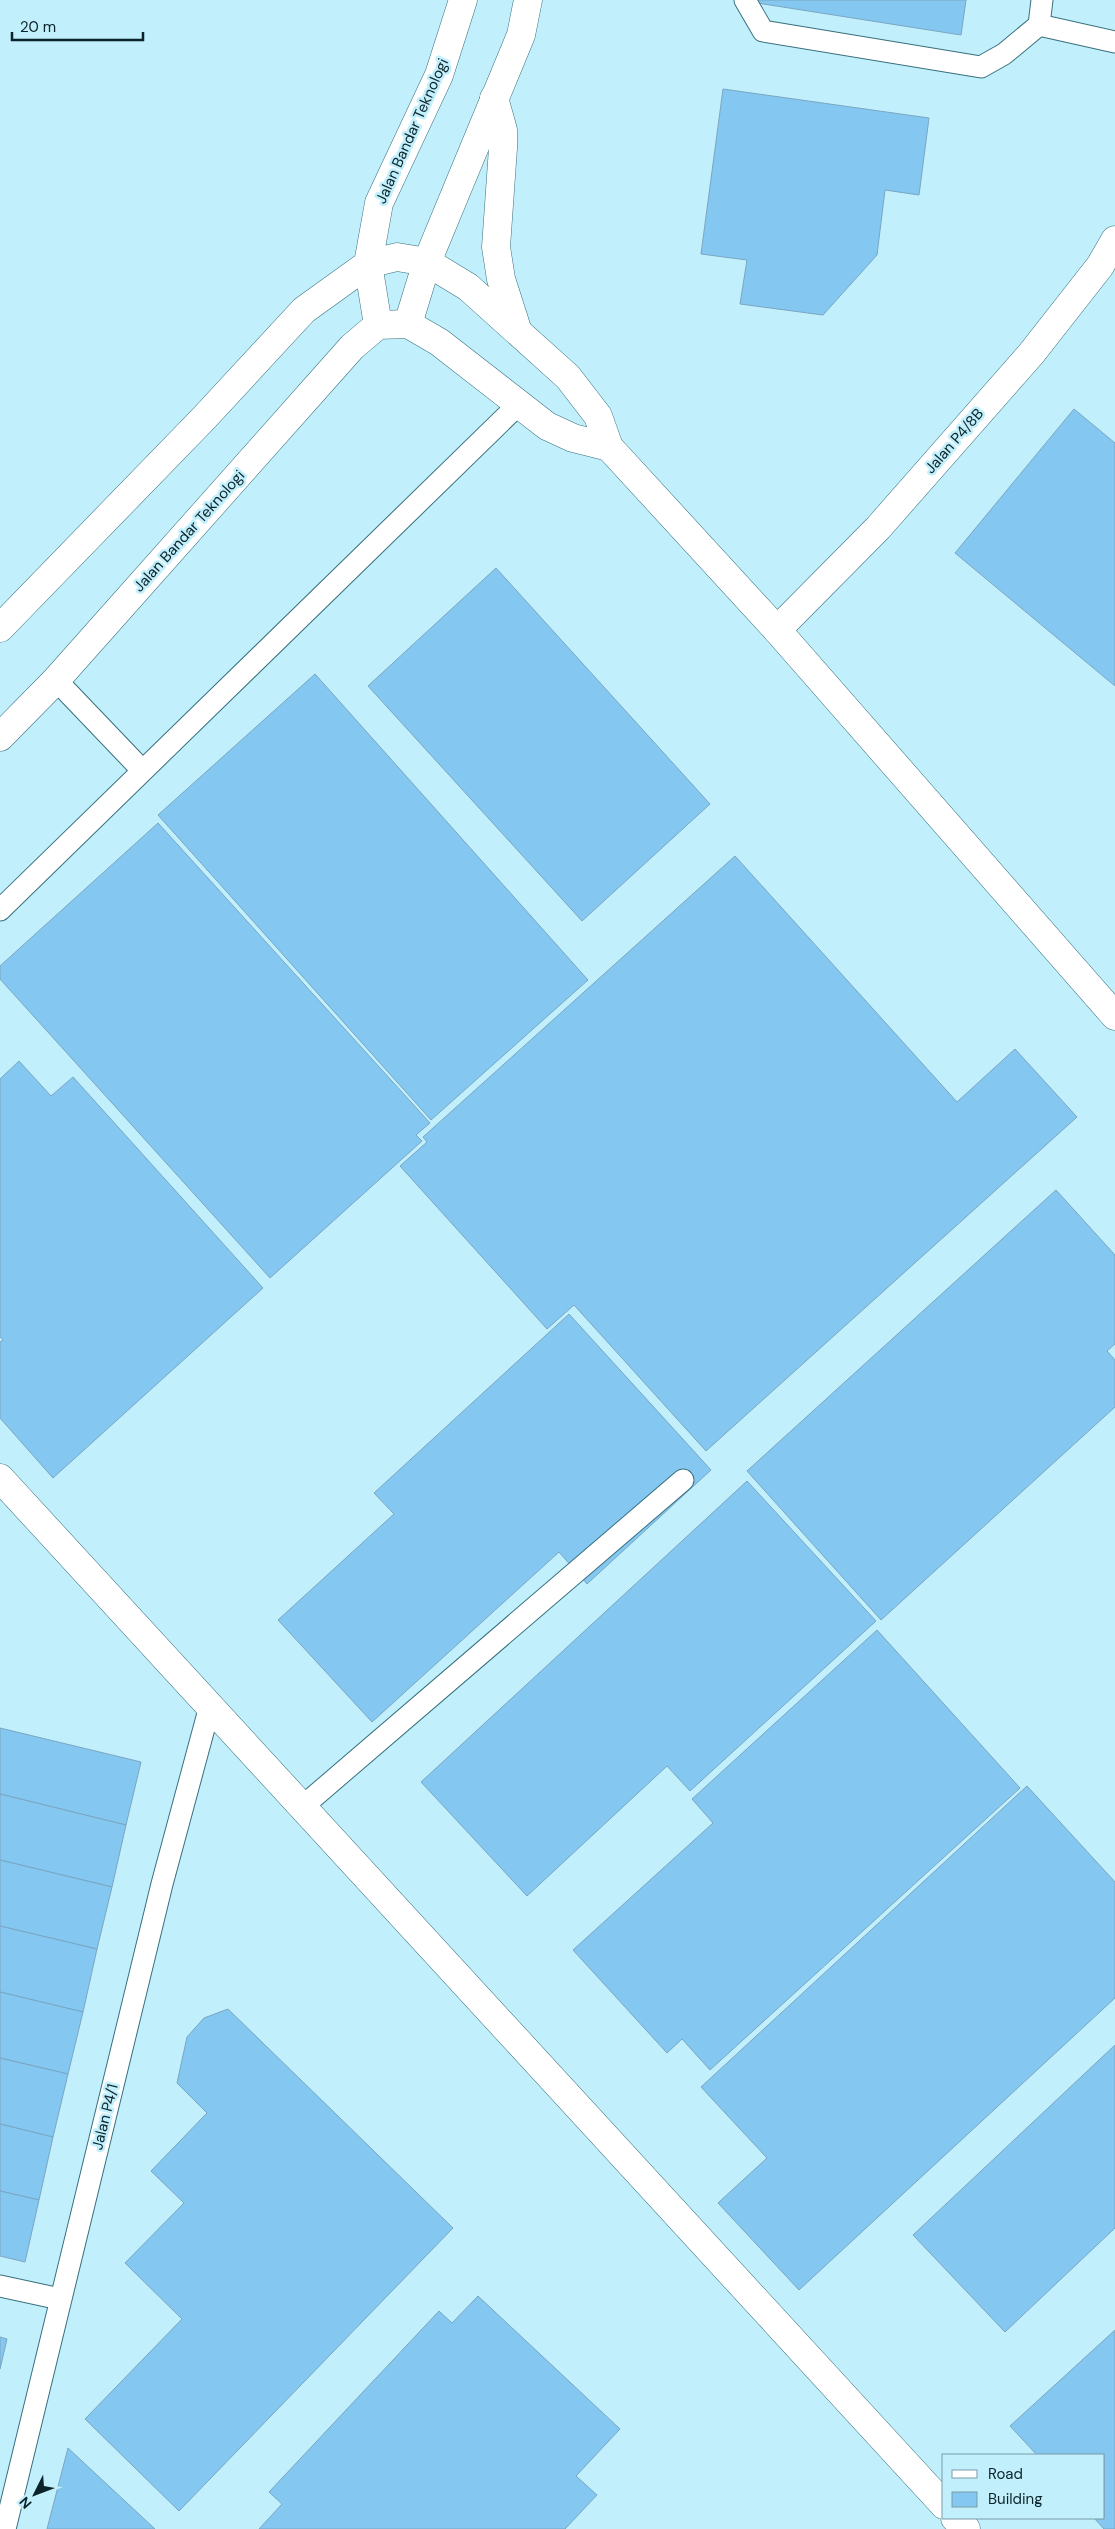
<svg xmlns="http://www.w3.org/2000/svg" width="1115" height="2529" viewBox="0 0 1115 2529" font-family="'DM Sans',sans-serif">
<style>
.building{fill:#84c7f1;stroke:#7aa6c2}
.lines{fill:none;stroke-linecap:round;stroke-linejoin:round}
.lane-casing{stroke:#38707e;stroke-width:23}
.street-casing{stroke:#38707e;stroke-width:29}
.secondary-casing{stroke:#38707e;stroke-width:29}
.lane{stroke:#fff;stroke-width:21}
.street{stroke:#fff;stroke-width:28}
.secondary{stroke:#fff;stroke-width:28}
.labels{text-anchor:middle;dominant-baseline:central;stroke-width:5;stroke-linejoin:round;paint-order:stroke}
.street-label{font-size:15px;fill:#0b2329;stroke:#c1effc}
</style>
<rect width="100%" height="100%" fill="#c1effc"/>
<g class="building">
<polygon points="738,0 966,0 961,35"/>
<polygon points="723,89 929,118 919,195 885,190 877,255 823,315 740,304 747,260 701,254"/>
<polygon points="1074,409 1115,443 1115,686 955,553"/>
<polygon points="496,568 710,804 582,921 368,686"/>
<polygon points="315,674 588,980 431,1120 158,815"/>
<polygon points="158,823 430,1123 416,1135 422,1141 270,1278 0,979 0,966"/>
<polygon points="735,856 957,1102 1015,1049 1077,1117 706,1451 574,1305 547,1329 400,1166 427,1142 423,1137"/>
<polygon points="19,1061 51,1096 73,1077 263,1288 53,1478 0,1418 0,1342 3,1340 0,1337 0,1079"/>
<polygon points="1056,1190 1115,1255 1115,1344 1107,1351 1115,1360 1115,1407 881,1620 747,1471"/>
<polygon points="569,1314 711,1470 587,1584 559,1552 372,1722 278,1620 394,1514 374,1493"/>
<polygon points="747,1481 876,1621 690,1791 667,1766 527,1896 421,1782"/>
<polygon points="877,1630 1020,1788 710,2070 682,2039 667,2053 573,1950 713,1823 692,1799"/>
<polygon points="0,1728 141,1762 126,1825 0,1794"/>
<polygon points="1027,1786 1115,1882 1115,1998 799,2290 718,2203 767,2158 701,2087"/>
<polygon points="0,1794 126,1825 112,1887 0,1860"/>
<polygon points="0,1860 112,1887 97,1949 0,1926"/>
<polygon points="0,1926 97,1949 83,2012 0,1992"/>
<polygon points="0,1992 83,2012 68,2074 0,2058"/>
<polygon points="228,2009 453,2228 179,2511 85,2419 182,2319 125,2263 184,2203 151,2171 207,2113 177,2083 187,2037 204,2018"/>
<polygon points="1115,2045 1115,2228 1005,2332 913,2235"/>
<polygon points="0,2058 68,2074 53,2137 0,2124"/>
<polygon points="0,2124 53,2137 39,2200 0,2191"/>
<polygon points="0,2191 39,2200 25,2262 0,2256"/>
<polygon points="478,2296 620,2429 576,2476 597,2495 565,2529 259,2529 282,2504 269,2492 439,2311 452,2323"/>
<polygon points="1115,2330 1115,2529 1104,2529 1094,2518 1104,2518 1104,2455 1037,2455 1010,2426"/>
<polygon points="0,2337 7,2339 0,2369"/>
<polygon points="68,2448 155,2529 47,2529"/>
</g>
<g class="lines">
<g class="lane-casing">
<g id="lane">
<polyline points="745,0 763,31 981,67 1004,54 1039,25 1042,0"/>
<polyline points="1039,25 1115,42"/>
<polyline points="56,680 142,770"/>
<polyline points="0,910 520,403"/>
<polyline points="302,1807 683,1480"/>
<polyline points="0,2286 60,2299"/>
<polyline points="5,2529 162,1884 210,1706"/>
</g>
</g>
<g class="street-casing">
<g id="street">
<polyline points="408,324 427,262 521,35 528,0"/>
<polyline points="378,325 368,264 379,203 439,75 463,0"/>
<polyline points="777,630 878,528 1031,354 1100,266 1115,240"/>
<polyline points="0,1478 944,2505"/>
<polyline points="955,2518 966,2529"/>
</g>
</g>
<g class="secondary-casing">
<g id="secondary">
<polyline points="494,98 503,130 503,148 496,247 501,279 517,329"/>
<polyline points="0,628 204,418 304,310 368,264 397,257 427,262 468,287 568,377 598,416 609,447 777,630 1115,1016"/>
<polyline points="0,737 56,680 352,347 378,325 408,324 439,342 547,426 573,438 609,447"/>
</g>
</g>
<use href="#lane" class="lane"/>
<use href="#street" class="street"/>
<use href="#secondary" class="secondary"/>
</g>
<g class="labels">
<g class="street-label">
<text transform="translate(412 131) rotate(-66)">Jalan Bandar Teknologi</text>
<text transform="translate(954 441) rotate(-49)">Jalan P4/8B</text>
<text transform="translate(189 531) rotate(-48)">Jalan Bandar Teknologi</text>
<text transform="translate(105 2117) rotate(-76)">Jalan P4/1</text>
</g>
</g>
<rect x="942" y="2454" width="162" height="65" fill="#c1effc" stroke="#789da8"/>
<rect x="952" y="2470" width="25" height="8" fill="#ffffff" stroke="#789da8"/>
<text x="988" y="2479" font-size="15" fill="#0b2329">Road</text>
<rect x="952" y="2492" width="25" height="15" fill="#84c7f1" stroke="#789da8"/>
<text x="988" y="2504" font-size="15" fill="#0b2329">Building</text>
<g transform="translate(35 2494) rotate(228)" stroke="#c1effc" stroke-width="4" paint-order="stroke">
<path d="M0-4L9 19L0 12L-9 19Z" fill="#0b2329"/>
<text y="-8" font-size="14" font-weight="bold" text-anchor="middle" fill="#0b2329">N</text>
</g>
<path d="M12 32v8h131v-8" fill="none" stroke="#0b2329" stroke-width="2.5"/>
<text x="20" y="32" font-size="15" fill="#0b2329" stroke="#c1effc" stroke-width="4" paint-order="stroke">20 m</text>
</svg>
